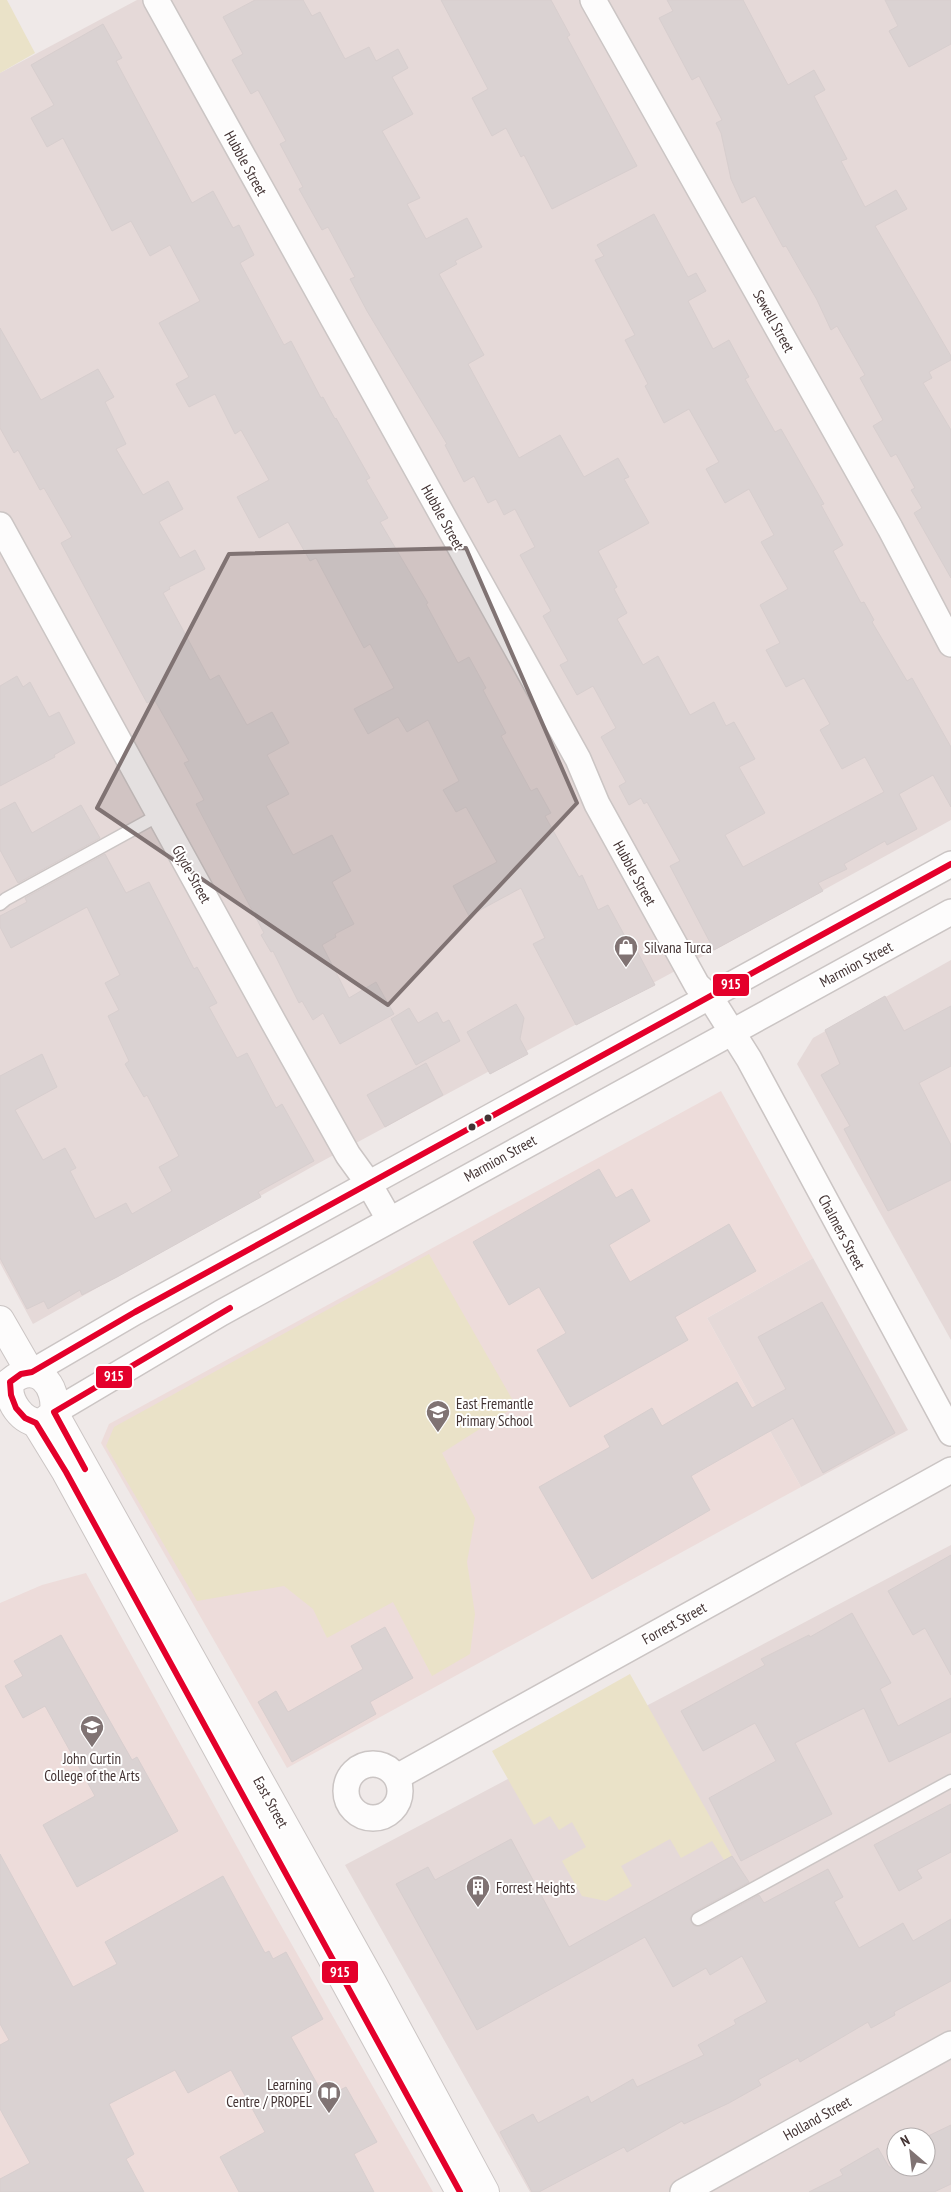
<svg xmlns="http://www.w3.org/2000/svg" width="951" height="2192" viewBox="0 0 951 2192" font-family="'PT Sans Narrow',sans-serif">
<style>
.residential{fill:#e5d9d8;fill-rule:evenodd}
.education{fill:#eddcda}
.green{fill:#eae2c8}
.building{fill:#dad2d2;stroke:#d7cece}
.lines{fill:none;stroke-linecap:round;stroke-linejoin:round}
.service-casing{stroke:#cbc5c4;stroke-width:15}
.minor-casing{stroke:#cbc5c4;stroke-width:28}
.tertiary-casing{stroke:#cbc5c4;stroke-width:30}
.service{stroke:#fdfcfc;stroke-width:12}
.minor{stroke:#fdfcfc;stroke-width:25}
.tertiary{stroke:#fdfcfc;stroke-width:28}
.bus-1-casing{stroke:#fff;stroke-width:10}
.bus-1{stroke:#e4002b;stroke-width:6}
.marked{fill:#807373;fill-opacity:0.2;stroke:#807373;stroke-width:4;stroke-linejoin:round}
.bus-dot{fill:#443434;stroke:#fff;stroke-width:2}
.labels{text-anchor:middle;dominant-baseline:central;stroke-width:4;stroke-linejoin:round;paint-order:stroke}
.street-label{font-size:15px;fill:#443434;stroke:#fff}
.poi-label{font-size:15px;fill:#443434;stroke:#fff;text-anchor:start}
.line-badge{stroke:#fff;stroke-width:2}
.badge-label{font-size:14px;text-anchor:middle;font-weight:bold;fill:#fff}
</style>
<rect width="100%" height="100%" fill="#efe9e8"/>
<g class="residential">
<polygon points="137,0 951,0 951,820 716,949 317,1164 33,1324 0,1263 0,73"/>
<polygon points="951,960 951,1340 797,1064 813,1038"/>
<polygon points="813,1258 908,1430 801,1487 707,1318"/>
<path d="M951,1545V2192H530L345,1865ZM896,2137H926V2167H896Z"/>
</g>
<g class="education">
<polygon points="721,1091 813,1258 707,1318 801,1487 287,1768 101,1443 109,1424"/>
<polygon points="86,1573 263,1894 433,2192 0,2192 0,1603 42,1585"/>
</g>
<g class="green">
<polygon points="0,0 7,0 35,53 0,73"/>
<polygon points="429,1254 516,1406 442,1453 475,1518 467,1562 475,1614 470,1654 432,1676 393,1602 327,1638 313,1609 284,1586 197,1601 106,1446 114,1427"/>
<polygon points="630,1674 732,1856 724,1860 712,1841 681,1858 670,1839 621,1866 632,1886 606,1901 582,1896 562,1861 586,1847 572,1822 559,1830 550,1816 534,1825 492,1751"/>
</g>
<g class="building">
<polygon points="255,0 303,0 312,16 320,12 345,59 369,47 376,61 398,49 408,68 392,77 413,114 382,131 420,198 407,204 426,239 467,218 482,247 455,261 457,264 439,274 484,355 468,364 519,458 560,435 584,477 618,458 629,477 624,479 649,523 598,551 617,587 614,589 627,613 617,619 643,665 658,656 690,715 714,702 726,726 734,722 755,759 739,767 765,813 725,835 743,867 884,792 865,757 842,769 820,730 830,724 804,678 786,687 766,650 780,643 760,605 788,589 761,542 774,535 749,489 725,503 706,469 719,462 689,409 664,423 645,386 648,384 625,340 635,335 595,260 604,256 597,245 654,214 688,277 696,273 706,291 688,301 713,349 729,340 749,377 745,379 775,432 781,429 824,504 821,505 843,545 833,551 861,603 864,602 874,620 872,622 907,681 912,678 951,747 951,807 933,775 899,794 917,829 887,845 885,841 844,864 847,869 818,883 823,891 714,950 670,866 680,861 647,802 644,804 641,798 629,805 619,786 626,782 601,737 616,728 593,686 577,695 560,665 568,661 543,616 551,611 520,555 535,547 515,509 504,515 496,499 488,503 474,476 464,482 445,445 447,444 367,311 350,279 355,277 328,227 322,230 299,189 303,187 280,144 286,141 258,90 251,94 232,60 243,54 223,17"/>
<polygon points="441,0 551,0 570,35 567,37 637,166 552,209 524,155 521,157 506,128 492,136 472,98 488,89"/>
<polygon points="667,0 743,0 788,85 814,70 825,90 814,96 847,159 841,161 865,207 896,190 907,209 875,226 951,356 951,360 929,372 932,378 923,383 951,430 951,578 914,513 922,508 911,490 915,488 896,454 891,457 873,426 883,420 860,378 865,375 837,326 831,330 817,300 786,246 783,247 755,196 742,203 731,179 721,133 716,123 722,120 699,76 692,80 659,18 673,11"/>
<polygon points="885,0 951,0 951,44 909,67 889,31 898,26"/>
<polygon points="103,24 122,58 116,61 192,203 213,191 233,228 239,225 254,255 240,263 284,345 291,341 321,398 323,397 335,419 336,418 370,478 366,480 388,518 380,522 428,603 426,604 458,663 469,657 486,688 483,690 506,733 501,736 531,791 537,788 551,813 545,816 579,877 582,875 598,910 608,905 634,953 637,951 655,985 576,1025 533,944 545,938 521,888 469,916 453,886 497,862 466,807 456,812 443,790 459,781 428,720 407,732 398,717 368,734 354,709 394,688 370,644 364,648 316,558 310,561 288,522 259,538 237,497 269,480 241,430 235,434 215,394 189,407 176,384 189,377 159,323 200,301 170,245 150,256 131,221 112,231 63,138 47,147 31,118 54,105 31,65"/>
<polygon points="0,328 41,400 98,369 114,397 105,402 126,444 116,449 143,495 168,481 183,509 159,522 180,558 195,550 205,569 169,587 170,589 163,593 210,680 219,675 247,725 272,712 289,743 267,755 289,794 266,806 293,855 332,835 351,871 332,882 354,924 335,934 336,937 322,945 349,998 376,982 394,1014 340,1044 323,1013 313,1020 302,1001 299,1003 273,951 271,952 261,935 264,933 196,804 204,800 184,763 189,761 154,699 147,703 61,543 72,537 44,488 40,490 18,450 14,453 0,428"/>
<polygon points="17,676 23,687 30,682 49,717 59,712 75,743 54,755 55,757 0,786 0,686"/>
<polygon points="15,802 32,833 81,805 100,838 18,883 0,850 0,810"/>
<polygon points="105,854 126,893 149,882 194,969 197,967 217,1003 209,1007 237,1058 247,1053 276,1108 282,1104 314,1161 258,1192 261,1197 117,1277 82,1295 80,1290 48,1309 44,1301 27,1309 0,1258 0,1076 42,1054 57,1087 15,1110 43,1160 65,1148 76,1168 70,1171 95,1219 126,1203 132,1214 172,1191 159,1167 179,1156 147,1095 144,1097 125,1064 129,1061 108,1016 119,1010 105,983 120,975 87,907 11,948 0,927 0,916 27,902 25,898"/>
<polygon points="885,996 904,1031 951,1006 951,1066 919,1083 951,1145 951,1180 888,1211 844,1129 850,1126 821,1075 840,1064 825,1030"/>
<polygon points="516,1004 524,1018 520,1039 528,1054 490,1074 467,1032"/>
<polygon points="409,1008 418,1023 437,1012 443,1023 449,1020 460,1041 416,1065 391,1019"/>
<polygon points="426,1063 443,1095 385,1127 367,1095"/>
<polygon points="599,1169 616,1198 632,1189 650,1221 609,1245 630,1282 729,1224 756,1271 675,1317 688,1340 570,1407 537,1350 566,1333 539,1287 509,1305 473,1242"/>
<polygon points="822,1302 895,1433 823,1473 793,1418 691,1476 710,1510 592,1579 539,1487 610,1447 604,1436 652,1408 662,1426 737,1382 752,1408 786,1389 758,1337"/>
<polygon points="951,1555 951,1675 925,1628 913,1635 888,1591"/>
<polygon points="852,1613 891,1683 880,1689 898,1726 951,1698 951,1732 889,1762 864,1708 795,1743 832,1814 741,1861 709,1798 776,1761 755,1723 703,1751 681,1711 765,1665 761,1659 809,1635 810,1637"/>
<polygon points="385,1627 413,1678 370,1702 376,1714 292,1762 258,1702 276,1691 288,1712 363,1669 351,1646"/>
<polygon points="61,1635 132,1760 137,1757 178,1831 77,1887 43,1825 95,1796 45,1706 23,1718 5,1686 23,1676 14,1661"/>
<polygon points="951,1804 951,1852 917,1870 922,1878 899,1891 874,1845"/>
<polygon points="511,1839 569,1947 732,1856 749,1882 694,1912 690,1919 694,1926 702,1926 759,1895 764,1903 828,1869 843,1897 834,1902 859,1948 903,1923 913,1941 951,1919 951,1981 894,2012 895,2015 871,2028 868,2022 800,2062 798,2058 758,2080 761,2085 729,2103 684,2124 682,2121 627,2152 624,2147 539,2192 532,2192 500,2132 533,2114 538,2123 588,2096 591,2103 633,2079 637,2087 704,2055 698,2045 736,2024 734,2020 767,2002 742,1956 710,1975 706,1968 673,1987 645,1937 477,2030 396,1884 428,1867 435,1880"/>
<polygon points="0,1854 73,1987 117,1964 105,1942 223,1876 265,1953 269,1951 273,1959 286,1952 323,2019 291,2037 325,2098 346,2087 377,2142 354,2154 374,2192 239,2192 220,2157 265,2132 231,2070 188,2093 175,2070 109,2104 134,2154 126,2159 144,2192 0,2192 0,2179 30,2163 0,2109 0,2045 9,2040 0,2024"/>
<polygon points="951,2125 951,2184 934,2192 809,2192 843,2175 840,2170 878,2148 889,2167 926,2167 926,2137"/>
</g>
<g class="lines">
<g class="service-casing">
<g id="service">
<polyline points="0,904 6,899 159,815"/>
<polyline points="698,1919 951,1781"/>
</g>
</g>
<g class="minor-casing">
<g id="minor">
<polyline points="156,0 578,759 597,804 697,985 710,997 749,1059 951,1433"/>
<polyline points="593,0 890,528 951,644"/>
<polyline points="0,525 274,1023 348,1155 369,1184 389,1219"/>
<polyline points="32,1372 135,1312 951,864"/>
<polyline points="54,1412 221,1313 951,912"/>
<circle cx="373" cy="1791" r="27"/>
<polyline points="397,1777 951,1470"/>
<polyline points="683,2192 951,2044"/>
</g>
</g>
<g class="tertiary-casing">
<g id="tertiary">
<polyline points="0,1320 30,1372"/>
<path d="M54,1413L42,1423C22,1424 6,1400 10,1382C36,1359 58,1385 54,1413L373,1984L485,2192"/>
<polyline points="36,1423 66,1472 460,2192"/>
</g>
</g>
<use href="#service" class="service"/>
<use href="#minor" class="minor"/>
<use href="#tertiary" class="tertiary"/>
<g class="bus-1-casing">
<g id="bus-1">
<polyline points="85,1469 54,1412 230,1308"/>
<polyline points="460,2192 66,1472 36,1423 25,1418 16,1408 11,1395 10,1382 21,1374 32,1372 135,1312 951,864"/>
</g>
</g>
<use href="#bus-1" class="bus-1"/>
</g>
<path class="marked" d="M466,548L577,803L388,1005L97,808L229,554Z"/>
<defs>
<g id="shop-pin" transform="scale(1.25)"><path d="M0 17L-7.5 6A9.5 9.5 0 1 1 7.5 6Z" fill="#807373" stroke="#fff"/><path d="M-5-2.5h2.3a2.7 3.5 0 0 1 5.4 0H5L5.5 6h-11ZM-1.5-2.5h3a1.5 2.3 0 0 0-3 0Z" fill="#fff"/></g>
<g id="school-pin" transform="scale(1.25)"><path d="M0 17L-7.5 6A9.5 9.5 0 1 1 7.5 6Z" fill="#807373" stroke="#fff"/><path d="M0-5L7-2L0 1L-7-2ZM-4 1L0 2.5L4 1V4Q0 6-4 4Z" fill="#fff"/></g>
<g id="building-pin" transform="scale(1.25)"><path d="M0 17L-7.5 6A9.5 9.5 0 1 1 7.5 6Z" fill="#807373" stroke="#fff"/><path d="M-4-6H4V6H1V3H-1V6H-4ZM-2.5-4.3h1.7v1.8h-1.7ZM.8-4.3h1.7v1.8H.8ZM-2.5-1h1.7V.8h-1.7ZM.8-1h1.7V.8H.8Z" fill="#fff"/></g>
<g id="library-pin" transform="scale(1.25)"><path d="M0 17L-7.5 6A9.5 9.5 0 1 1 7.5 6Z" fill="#807373" stroke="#fff"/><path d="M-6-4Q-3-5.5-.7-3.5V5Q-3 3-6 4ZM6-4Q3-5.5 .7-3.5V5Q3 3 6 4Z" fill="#fff"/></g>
</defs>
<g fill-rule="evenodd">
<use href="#shop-pin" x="626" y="947"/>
<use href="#school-pin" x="438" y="1412"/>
<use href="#school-pin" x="92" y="1727"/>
<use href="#building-pin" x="478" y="1887"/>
<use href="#library-pin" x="329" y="2093"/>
</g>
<g class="bus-dot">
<circle cx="488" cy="1118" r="4.5"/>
<circle cx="472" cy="1127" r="4.5"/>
</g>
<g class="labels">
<g class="street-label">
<text transform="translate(246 163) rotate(61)">Hubble Street</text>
<text transform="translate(774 321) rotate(61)">Sewell Street</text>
<text transform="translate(443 517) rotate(61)">Hubble Street</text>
<text transform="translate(635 873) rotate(61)">Hubble Street</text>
<text transform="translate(192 874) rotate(61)">Glyde Street</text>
<text transform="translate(856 964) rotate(-28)">Marmion Street</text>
<text transform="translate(500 1158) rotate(-29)">Marmion Street</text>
<text transform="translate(842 1232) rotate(62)">Chalmers Street</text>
<text transform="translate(674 1623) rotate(-29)">Forrest Street</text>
<text transform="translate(271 1802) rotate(61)">East Street</text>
<text transform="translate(817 2118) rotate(-29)">Holland Street</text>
</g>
<g class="poi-label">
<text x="644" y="947">Silvana Turca</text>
<text x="456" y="1403">East Fremantle<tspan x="456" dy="17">Primary School</tspan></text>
<text x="92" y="1758" text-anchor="middle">John Curtin<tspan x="92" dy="17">College of the Arts</tspan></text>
<text x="496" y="1887">Forrest Heights</text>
<text x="312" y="2084" text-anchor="end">Learning<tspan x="312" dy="17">Centre / PROPEL</tspan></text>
</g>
</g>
<g class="line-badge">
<rect x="712" y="973" width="38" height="24" rx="5" fill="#e4002b"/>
<rect x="95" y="1365" width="38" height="24" rx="5" fill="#e4002b"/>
<rect x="321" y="1960" width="38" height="24" rx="5" fill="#e4002b"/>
</g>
<g class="badge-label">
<text x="731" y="989">915</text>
<text x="114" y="1381">915</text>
<text x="340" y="1977">915</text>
</g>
<g transform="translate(911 2152) rotate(332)"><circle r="24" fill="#ffffff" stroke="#b4aeae"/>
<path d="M0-4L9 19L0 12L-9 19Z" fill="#807373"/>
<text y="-8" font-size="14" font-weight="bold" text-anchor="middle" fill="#443434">N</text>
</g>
</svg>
